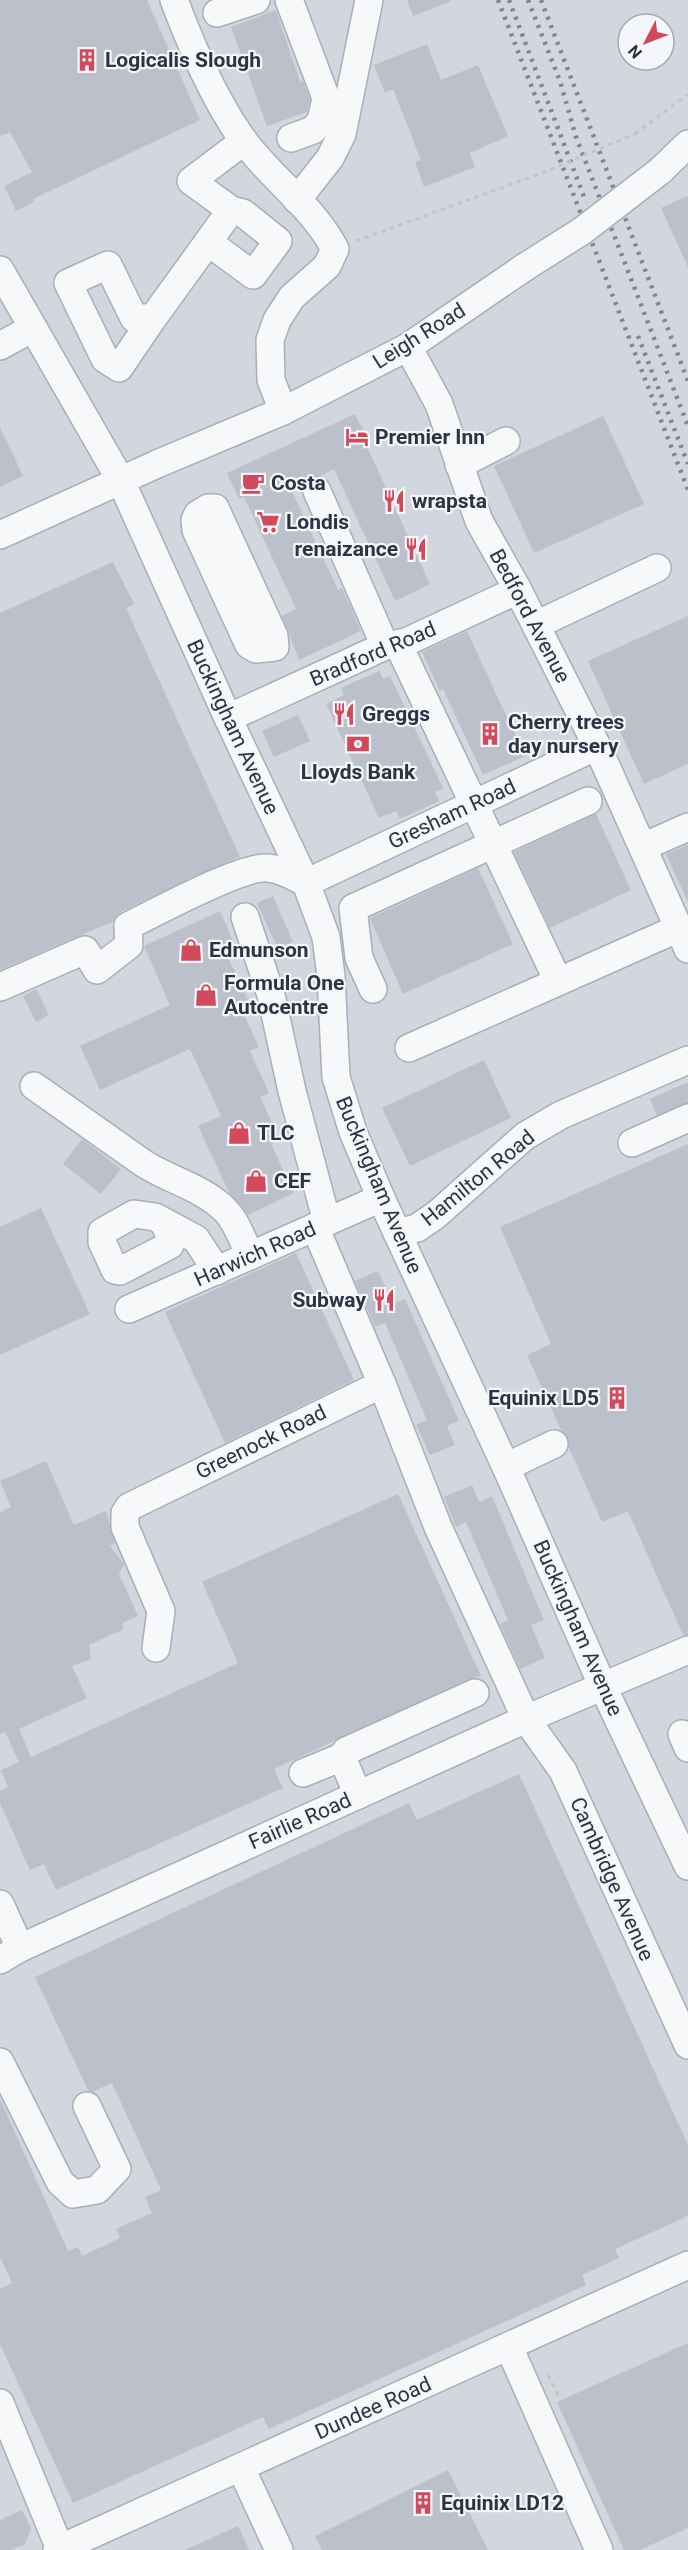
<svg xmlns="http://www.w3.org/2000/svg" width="688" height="2550" viewBox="0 0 688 2550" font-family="Roboto,sans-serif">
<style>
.built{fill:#d2d6de;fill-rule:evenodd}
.building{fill:#bbc0ca}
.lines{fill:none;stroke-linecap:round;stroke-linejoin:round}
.minor-casing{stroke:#a9aeb7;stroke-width:30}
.path{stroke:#c2c5cb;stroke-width:3;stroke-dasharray:4.5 4.5;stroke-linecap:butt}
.minor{stroke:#f7f8fa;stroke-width:27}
.rail{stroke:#7d8696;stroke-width:4.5;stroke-dasharray:3 6;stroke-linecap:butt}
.minor-bridge-casing{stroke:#a9aeb7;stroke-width:30;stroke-linecap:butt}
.path-bridge{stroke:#c2c5cb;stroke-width:3;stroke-dasharray:4.5 4.5;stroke-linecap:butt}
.minor-bridge{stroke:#f7f8fa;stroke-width:27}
.labels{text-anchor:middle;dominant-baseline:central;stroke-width:4.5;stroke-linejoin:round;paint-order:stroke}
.poi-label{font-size:21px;font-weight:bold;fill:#2b3445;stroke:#f4f6f9;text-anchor:start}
.street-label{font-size:21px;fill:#2b3445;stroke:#f4f6f9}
</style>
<rect width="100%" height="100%" fill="#e4e7ec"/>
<path class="built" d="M0,0H688V2550H0ZM628,24H664V60H628Z"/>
<g class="building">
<polygon points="0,0 147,0 200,120 33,199 34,202 16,211 4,186 32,172 10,132 0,136"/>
<polygon points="407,0 450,0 450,2 413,16"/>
<polygon points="276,10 300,82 303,81 310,99 307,112 267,126 231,27"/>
<polygon points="427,44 441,80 478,65 508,136 470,153 475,167 424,187 415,162 421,160 393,89 385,93 374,65"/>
<polygon points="688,196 688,267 661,208"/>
<polygon points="355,414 371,447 368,449 430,584 395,601 334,469 320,476 310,477 291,489 338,590 342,588 361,631 299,660 282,616 296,609 244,497 239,499 227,473"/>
<polygon points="603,416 644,504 534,553 494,466"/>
<polygon points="0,427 23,476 0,487"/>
<polygon points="113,562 134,604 126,608 240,857 192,877 121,912 114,921 0,970 0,613"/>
<polygon points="688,616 688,764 644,784 588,661"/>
<polygon points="467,631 525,756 483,775 443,689 440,691 422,652"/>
<polygon points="379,671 383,679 390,676 443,788 435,792 439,801 400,819 396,811 379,818 326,704 344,695 341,688"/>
<polygon points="298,715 310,741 274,757 262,731"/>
<polygon points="596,814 631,890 550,928 514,852"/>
<polygon points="688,845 688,902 666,854"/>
<polygon points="478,868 513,944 403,994 370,918"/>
<polygon points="273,896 293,942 278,949 257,903"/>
<polygon points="220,911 239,954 229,959 248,1000 239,1005 259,1047 250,1051 269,1093 260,1097 280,1140 271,1144 294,1193 248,1215 229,1192 198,1126 221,1116 190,1049 100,1090 80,1046 170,1005 144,946"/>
<polygon points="36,989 49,1015 36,1022 23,996"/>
<polygon points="484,1060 511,1118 410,1166 382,1108"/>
<polygon points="688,1082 688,1103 657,1115 650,1099"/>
<polygon points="82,1139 121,1169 101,1194 63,1164"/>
<polygon points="688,1144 688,1635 683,1635 628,1511 602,1522 569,1448 568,1438 561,1430 527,1355 551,1344 500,1227"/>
<polygon points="41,1208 90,1314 0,1355 0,1227"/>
<polygon points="296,1253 354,1380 225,1443 165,1312"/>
<polygon points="378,1271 393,1304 405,1299 459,1421 447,1426 455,1445 430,1455 416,1425 427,1420 385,1323 375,1327 355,1281"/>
<polygon points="46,1461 74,1525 106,1511 115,1543 110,1546 124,1564 119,1574 138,1616 122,1623 124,1629 89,1645 91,1659 72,1666 87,1698 19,1729 31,1757 238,1663 202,1582 398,1494 481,1676 469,1679 274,1769 283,1788 56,1890 44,1864 30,1870 0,1803 0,1791 8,1787 1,1770 19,1762 5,1732 0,1734 0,1512 11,1507 0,1481"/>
<polygon points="472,1485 479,1502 492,1496 544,1620 531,1625 545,1658 520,1669 500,1624 508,1620 466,1522 456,1527 444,1497"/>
<polygon points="519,1774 688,2145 688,2216 615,2249 619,2258 582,2275 586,2285 269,2429 263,2417 73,2503 0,2344 0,2289 12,2283 0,2257 0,2099 68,2251 78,2247 82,2256 120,2238 116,2229 152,2213 145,2197 161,2190 112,2083 92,2092 88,2090 35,1977 409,1803 417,1820"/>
<polygon points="688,2343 688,2528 640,2550 624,2550 557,2402"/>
<polygon points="448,2470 488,2550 322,2550 315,2536"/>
<polygon points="22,2510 31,2528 25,2544 11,2550 0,2550 0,2520"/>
<polygon points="238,2526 249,2550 185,2550"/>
</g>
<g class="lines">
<g class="minor-casing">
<g id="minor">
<path d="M174,0C192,47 212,95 241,137C269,177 312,205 335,249L327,266L292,297L277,320L270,340L271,380L283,411"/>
<polyline points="289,0 326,98 321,121 313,130 291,138"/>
<polyline points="217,13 256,0"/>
<polyline points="660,171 688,144"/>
<polyline points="297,200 330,158 342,134 369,0"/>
<polyline points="208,242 253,275 278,241 243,213 231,210 191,181 244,141"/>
<polyline points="0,270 121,481 228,718 306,883 326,937 331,976 336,1077 353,1132 381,1198 506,1467 603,1687 688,1866"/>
<polyline points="153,318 134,318 108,265 68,283 105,359 119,368 153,318 208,242 231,210"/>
<polyline points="0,346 33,328"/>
<polyline points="408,347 439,404 479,521 518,590 597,746 688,949"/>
<polyline points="459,465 506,441"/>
<polyline points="317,491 385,646"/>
<polygon points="208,508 215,508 274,636 275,647 256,649 249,645 196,530 195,520 198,514"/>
<polyline points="0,535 157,464 283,411 408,347 525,267"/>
<polyline points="536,625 657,568"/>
<polyline points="398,644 558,981"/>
<polyline points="228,718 385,646 406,642 518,590"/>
<polyline points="643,847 688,827"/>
<polyline points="245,917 271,995 292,1091 327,1222"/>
<path d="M0,987L85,950L97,970L129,945L128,926C155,913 242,865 268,868C282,869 295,877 306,883L597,746"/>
<polyline points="373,989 359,958 353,908 588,801"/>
<polyline points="409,1048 679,928"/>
<path d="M34,1086L143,1163C169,1180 204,1188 225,1210C237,1222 243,1241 250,1256"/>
<polyline points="632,1143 688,1118"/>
<polyline points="164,1222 171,1239 170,1245 120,1271 115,1270 102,1242 102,1232 134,1214 155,1217 196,1239 217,1271"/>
<polyline points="315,1227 382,1384 438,1527 526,1719 563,1771 688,2045"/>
<polyline points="397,1233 417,1228 436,1215 525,1136 561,1115 688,1060"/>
<polyline points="129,1309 381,1198"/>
<polyline points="506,1467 554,1444"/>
<polyline points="156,1648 161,1611 125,1527 125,1513 129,1507 382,1384"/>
<polyline points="682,1734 688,1748"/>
<polyline points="303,1773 342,1757"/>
<polyline points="358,1795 344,1762 342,1757 346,1751 475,1693"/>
<polyline points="0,1904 20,1948"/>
<polyline points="0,1960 20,1948 526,1719 688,1650"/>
<polyline points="0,2062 60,2182 73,2194 97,2190 117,2169 87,2106"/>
<polyline points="509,2347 599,2550"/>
<polyline points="0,2403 60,2549"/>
<polyline points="241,2468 279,2550"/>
<polyline points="57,2550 688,2265"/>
</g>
</g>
<g class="path">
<polyline points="635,134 688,94"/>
<polyline points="356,241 542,173"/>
<polyline points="548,2375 559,2397"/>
</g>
<use href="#minor" class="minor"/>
<g class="rail">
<polyline points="498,0 688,490"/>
<polyline points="509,0 586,202"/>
<polyline points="528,0 560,81 576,137 688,426"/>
<polyline points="541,0 688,381"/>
<polyline points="638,336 688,464"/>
</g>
<g class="minor-bridge-casing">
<polyline id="minor-bridge" points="525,267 582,231 660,171"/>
</g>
<polyline class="path-bridge" points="542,173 635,134"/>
<use href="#minor-bridge" class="minor-bridge"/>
</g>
<defs>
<g id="building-bare" transform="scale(1.8)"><path d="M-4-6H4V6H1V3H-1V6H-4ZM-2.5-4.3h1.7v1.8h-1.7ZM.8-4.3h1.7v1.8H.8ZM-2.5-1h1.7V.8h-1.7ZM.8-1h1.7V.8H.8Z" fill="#d1495b" stroke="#f4f6f9" stroke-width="2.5" paint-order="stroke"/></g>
<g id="hotel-bare" transform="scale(1.8)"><path d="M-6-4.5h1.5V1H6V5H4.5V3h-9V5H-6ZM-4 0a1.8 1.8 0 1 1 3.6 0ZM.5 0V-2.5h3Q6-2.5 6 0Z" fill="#d1495b" stroke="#f4f6f9" stroke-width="2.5" paint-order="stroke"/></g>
<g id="cafe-bare" transform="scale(1.8)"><path d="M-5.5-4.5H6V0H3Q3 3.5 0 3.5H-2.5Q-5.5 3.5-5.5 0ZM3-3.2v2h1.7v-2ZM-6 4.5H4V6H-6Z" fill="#d1495b" stroke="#f4f6f9" stroke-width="2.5" paint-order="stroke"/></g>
<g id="restaurant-bare" transform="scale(1.8)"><path d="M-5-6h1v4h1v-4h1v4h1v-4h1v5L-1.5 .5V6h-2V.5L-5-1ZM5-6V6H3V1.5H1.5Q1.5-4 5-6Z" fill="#d1495b" stroke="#f4f6f9" stroke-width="2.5" paint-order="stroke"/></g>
<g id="supermarket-bare" transform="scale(1.8)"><path d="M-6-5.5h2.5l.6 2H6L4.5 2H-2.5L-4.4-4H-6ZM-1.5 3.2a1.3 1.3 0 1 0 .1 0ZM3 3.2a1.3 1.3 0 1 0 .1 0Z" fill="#d1495b" stroke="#f4f6f9" stroke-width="2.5" paint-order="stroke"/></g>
<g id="bank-bare" transform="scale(1.8)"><path d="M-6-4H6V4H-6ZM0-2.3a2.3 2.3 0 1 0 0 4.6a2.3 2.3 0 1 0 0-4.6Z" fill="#d1495b" stroke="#f4f6f9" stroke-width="2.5" paint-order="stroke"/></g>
<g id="shop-bare" transform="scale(1.8)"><path d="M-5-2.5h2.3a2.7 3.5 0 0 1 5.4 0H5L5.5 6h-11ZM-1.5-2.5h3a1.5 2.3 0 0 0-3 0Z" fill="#d1495b" stroke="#f4f6f9" stroke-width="2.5" paint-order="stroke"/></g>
</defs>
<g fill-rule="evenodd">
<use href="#building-bare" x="87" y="60"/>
<use href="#hotel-bare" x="357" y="437"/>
<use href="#cafe-bare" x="253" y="483"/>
<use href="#restaurant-bare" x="394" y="501"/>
<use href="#supermarket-bare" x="268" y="522"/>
<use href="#restaurant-bare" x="416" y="549"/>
<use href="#restaurant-bare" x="344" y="714"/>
<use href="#building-bare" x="490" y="734"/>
<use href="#bank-bare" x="358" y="744"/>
<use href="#shop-bare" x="191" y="950"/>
<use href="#shop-bare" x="206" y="995"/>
<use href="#shop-bare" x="239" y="1133"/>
<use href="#shop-bare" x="256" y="1181"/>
<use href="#restaurant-bare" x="384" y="1300"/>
<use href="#building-bare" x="617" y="1398"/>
<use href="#building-bare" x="423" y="2503"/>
</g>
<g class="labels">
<g class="poi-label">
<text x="105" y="60">Logicalis Slough</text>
<text x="375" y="437">Premier Inn</text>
<text x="271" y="483">Costa</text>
<text x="412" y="501">wrapsta</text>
<text x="286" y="522">Londis</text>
<text x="398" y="549" text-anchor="end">renaizance</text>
<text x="362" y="714">Greggs</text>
<text x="508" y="722">Cherry trees<tspan x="508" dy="24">day nursery</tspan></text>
<text x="358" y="772" text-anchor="middle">Lloyds Bank</text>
<text x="209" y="950">Edmunson</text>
<text x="224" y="983">Formula One<tspan x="224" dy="24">Autocentre</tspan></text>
<text x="257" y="1133">TLC</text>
<text x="274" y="1181">CEF</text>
<text x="366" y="1300" text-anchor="end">Subway</text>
<text x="599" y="1398" text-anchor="end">Equinix LD5</text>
<text x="441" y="2503">Equinix LD12</text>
</g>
<g class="street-label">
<text transform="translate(419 336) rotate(-32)">Leigh Road</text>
<text transform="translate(530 616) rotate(62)">Bedford Avenue</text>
<text transform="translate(373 654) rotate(-23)">Bradford Road</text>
<text transform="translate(233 727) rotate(65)">Buckingham Avenue</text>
<text transform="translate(452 814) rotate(-25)">Gresham Road</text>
<text transform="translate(478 1178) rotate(-39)">Hamilton Road</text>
<text transform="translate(379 1185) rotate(67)">Buckingham Avenue</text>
<text transform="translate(255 1254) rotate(-24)">Harwich Road</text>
<text transform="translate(261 1442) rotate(-26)">Greenock Road</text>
<text transform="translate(578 1628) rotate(66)">Buckingham Avenue</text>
<text transform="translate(300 1821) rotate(-24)">Fairlie Road</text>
<text transform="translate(612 1879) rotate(66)">Cambridge Avenue</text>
<text transform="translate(373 2408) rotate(-24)">Dundee Road</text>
</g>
</g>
<g transform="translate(646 42) rotate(228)"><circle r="28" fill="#f4f6f9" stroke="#a4a8b1" stroke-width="1.5"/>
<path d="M0-4.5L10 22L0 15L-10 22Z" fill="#d1495b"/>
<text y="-9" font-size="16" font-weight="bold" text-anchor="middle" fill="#2b3445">N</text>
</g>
</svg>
